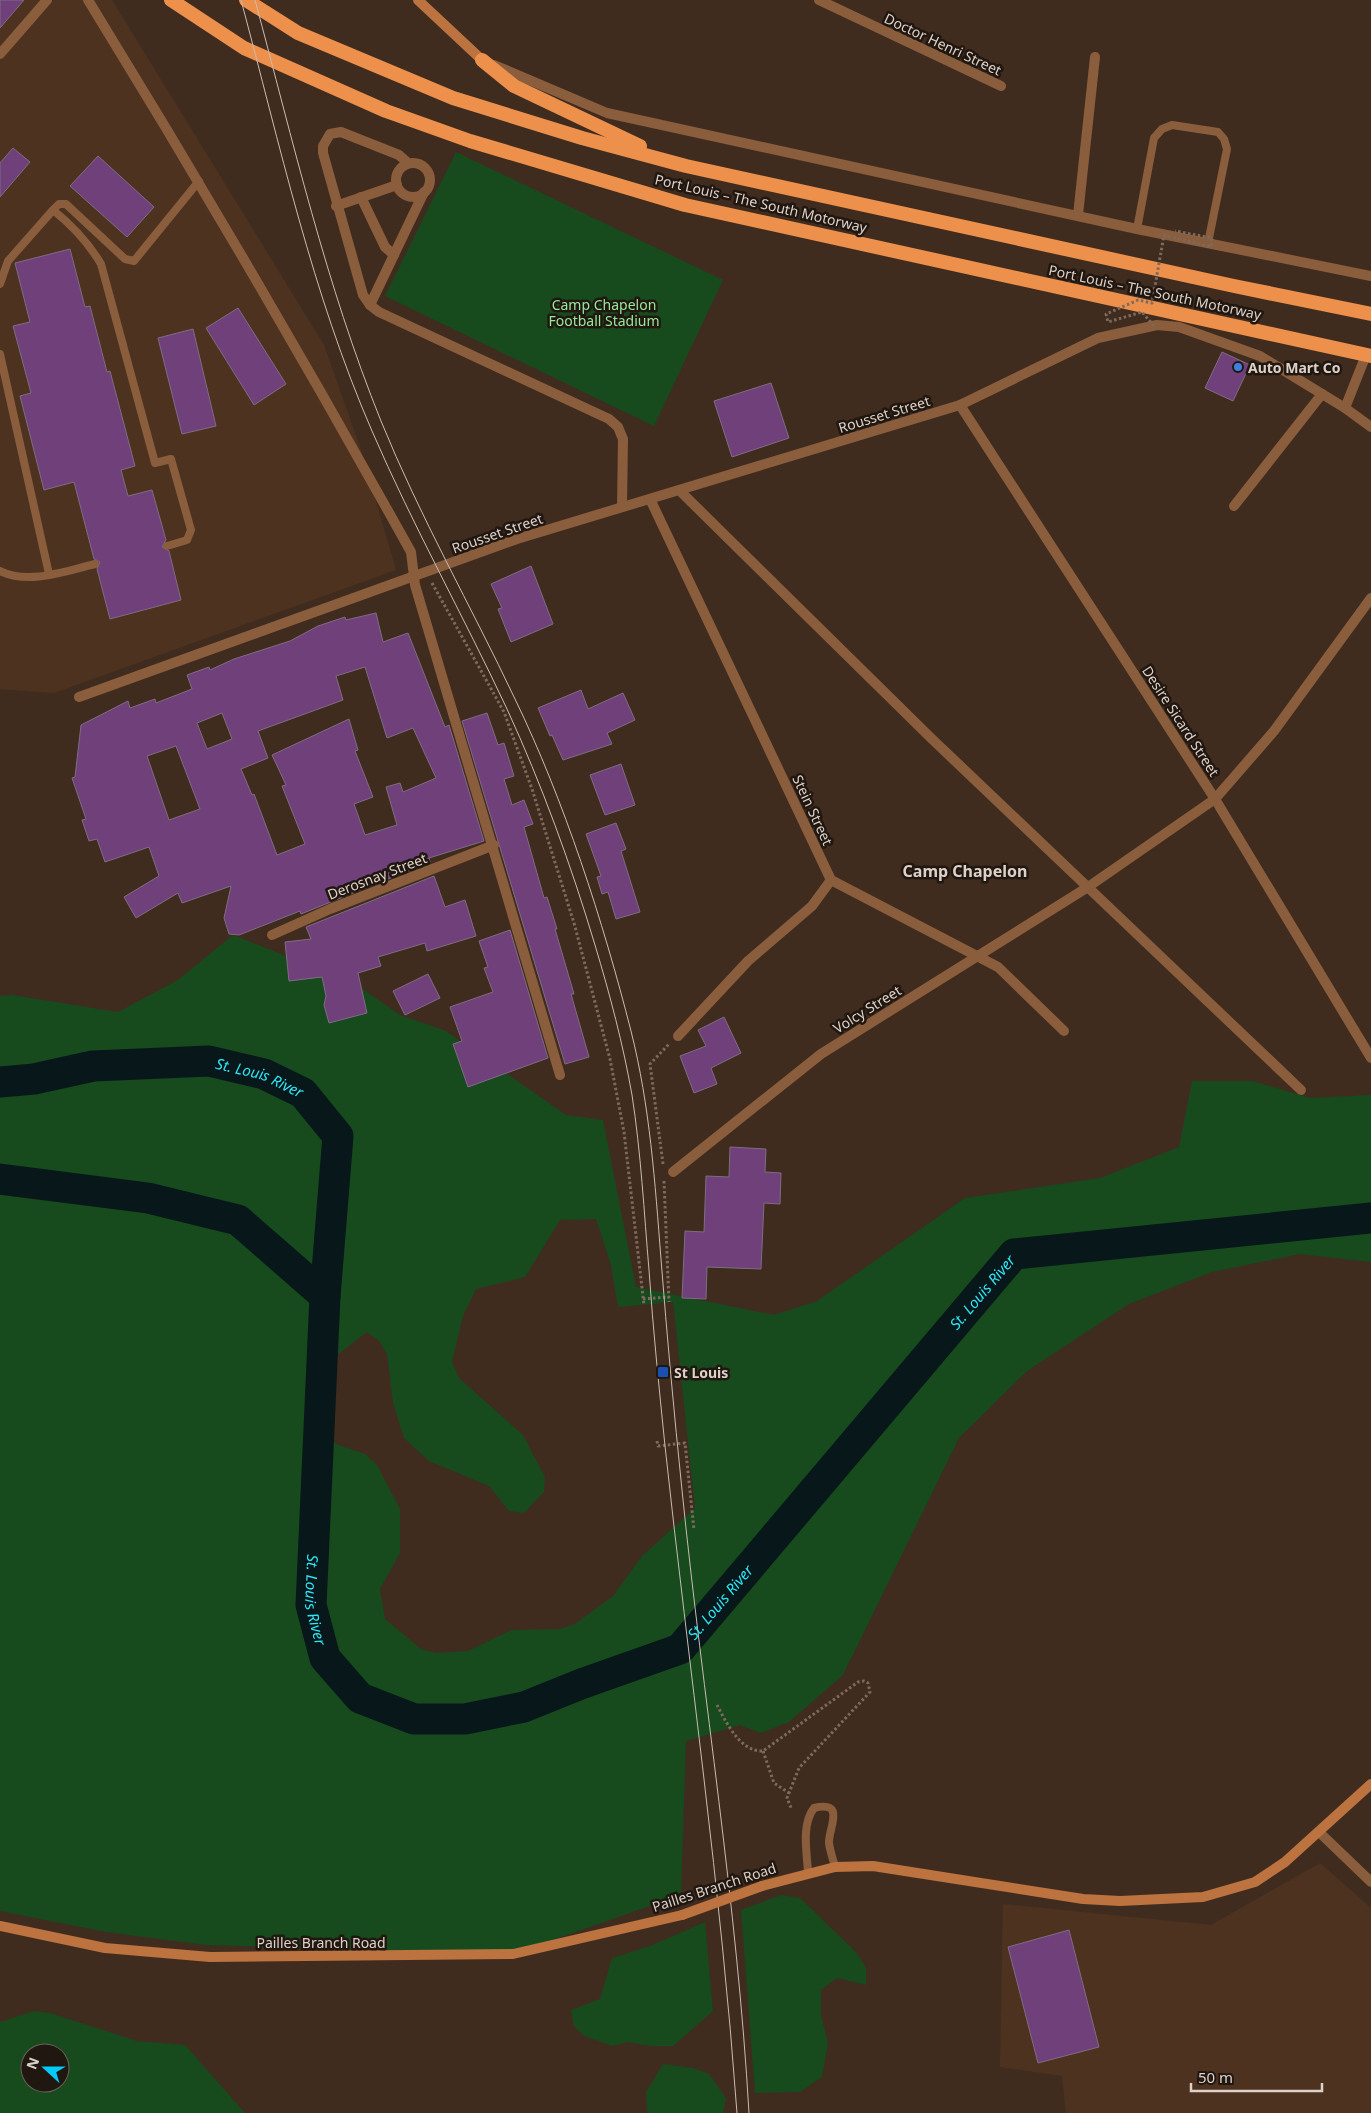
<svg xmlns="http://www.w3.org/2000/svg" width="1371" height="2113" viewBox="0 0 1371 2113" font-family="'Noto Sans',sans-serif">
<style>
.built{fill:#4d3220}
.green{fill:#174a1d;fill-rule:evenodd}
.lines{fill:none;stroke-linecap:round;stroke-linejoin:round}
.river{stroke:#081719;stroke-width:31}
.building{fill:#70407b;stroke:#7e6d82;fill-rule:evenodd}
.path{stroke:#7c6a5e;stroke-width:3;stroke-dasharray:2.5 2.5;stroke-linecap:butt}
.service{stroke:#8a5d3d;stroke-width:8}
.minor{stroke:#8a5d3d;stroke-width:10}
.secondary{stroke:#bc733f;stroke-width:10}
.trunk{stroke:#ec904c;stroke-width:14}
.tram{stroke:#cabcb2;stroke-width:1}
.path-bridge{stroke:#7c6a5e;stroke-width:3;stroke-dasharray:2.5 2.5;stroke-linecap:butt}
.secondary-bridge{stroke:#bc733f;stroke-width:10}
.shop-dot{fill:#3f7fe0;stroke:#201711;stroke-width:2}
.transit-dot{fill:#1a4fb4;stroke:#201711;stroke-width:2}
.labels{text-anchor:middle;dominant-baseline:central;stroke-width:5;stroke-linejoin:round;paint-order:stroke}
.street-label{font-size:14px;fill:#ded1c8;stroke:#201711}
.park-label{font-size:14px;fill:#95e999;stroke:#201711}
.poi-label{font-size:14px;font-weight:bold;fill:#ded1c8;stroke:#201711;text-anchor:start}
.water-label{font-size:15px;font-style:italic;fill:#2de6f6;stroke:#201711}
.quarter-label{font-size:16px;font-weight:bold;fill:#ded1c8;stroke:#201711}
</style>
<rect width="100%" height="100%" fill="#402c1e"/>
<g class="built">
<polygon points="0,0 112,0 324,345 361,450 396,570 54,693 0,689"/>
<polygon points="1320,1863 1371,1908 1371,2113 1066,2113 1062,2076 1000,2067 1003,1904 1211,1925"/>
</g>
<g class="green">
<polygon points="456,152 723,280 654,426 385,296"/>
<path d="M233,935L354,983L400,1015L446,1031L566,1115L603,1120L636,1287L774,1315L817,1301L965,1198L1100,1178L1179,1147L1192,1081H1253L1310,1098L1371,1095V1262L1300,1254L1212,1272L1129,1304L1027,1371L959,1438L843,1675L789,1722L761,1733L740,1725L686,1741L681,1895L513,1954L206,1945L106,1932L0,1911V996L12,995L118,1012L178,980ZM596,1219L611,1265L618,1307L673,1302L695,1508L642,1556L613,1596L575,1624L560,1629L511,1630L468,1651L436,1653L421,1649L385,1619L380,1589L400,1553V1509L377,1465L365,1454L336,1444L315,1419L328,1362L367,1332L379,1341L387,1354L393,1403L404,1438L429,1461L489,1486L509,1511L524,1513L544,1492L545,1477L523,1435L459,1378L452,1362L463,1316L476,1289L525,1277L560,1220Z"/>
<polygon points="781,1895 800,1898 856,1952 866,1968 866,1985 837,1978 821,1990 821,2015 828,2043 822,2077 800,2092 755,2093 741,1910"/>
<polygon points="705,1922 713,2011 673,2046 650,2046 628,2042 613,2046 584,2036 574,2026 571,2010 600,1999 612,1958 650,1946"/>
<path d="M34,2011L50,2013L137,2041L185,2045L245,2113H0V2022ZM30,2053H60V2083H30Z"/>
<polygon points="663,2064 693,2068 709,2074 726,2098 723,2113 647,2113 646,2092"/>
</g>
<g class="lines">
<g class="river">
<path id="s1" d="M0,1082L34,1079L93,1066L209,1061L264,1074L303,1093L338,1136L325,1296"/>
<path id="s2" d="M0,1179L148,1198L238,1220L325,1296L311,1605L325,1658L360,1698L414,1719H465L524,1707L581,1684L680,1649L1014,1254L1371,1218"/>
</g>
</g>
<g class="building">
<polygon points="0,0 24,0 0,28"/>
<polygon points="13,148 30,162 0,197 0,163"/>
<polygon points="98,156 154,207 127,237 70,186"/>
<polygon points="70,249 85,307 90,306 107,372 110,371 135,466 121,470 128,496 152,490 166,540 162,547 169,551 181,600 110,619 97,569 100,562 94,559 74,482 44,490 20,396 31,393 13,326 30,322 15,263"/>
<polygon points="238,308 286,384 254,405 206,328"/>
<polygon points="193,329 216,426 182,434 158,338"/>
<polygon points="1222,352 1250,365 1233,401 1205,388"/>
<polygon points="771,383 789,438 732,457 714,401"/>
<polygon points="531,566 553,624 511,642 498,609 502,608 491,584"/>
<path d="M376,613L383,642L408,633L445,727L449,725L484,841L429,858L430,862L301,914L300,911L239,935L229,934L224,918L231,886L182,903L178,893L136,918L124,897L159,876L149,847L105,862L97,839L89,841L82,820L86,819L72,778L75,777L81,725L128,701L130,708L155,699L156,703L192,689L187,675L209,667L210,670L234,659L290,641L318,626L345,617L346,620ZM365,667L387,738L413,728L436,778L403,792L400,783L386,787L397,825L365,835L354,804L373,797L355,751L358,750L349,719L272,755L286,785L282,786L305,844L277,855L254,794L252,795L241,769L268,758L258,731L343,700L336,676ZM222,713L232,739L207,749L197,723ZM176,746L200,809L169,820L147,756Z"/>
<polygon points="581,690 588,709 623,693 635,720 607,733 612,744 563,760 552,735 550,736 538,708"/>
<polygon points="487,713 498,745 504,743 514,776 504,779 512,805 524,800 533,824 524,827 544,898 547,897 557,929 555,929 574,994 571,994 589,1057 565,1064 462,721"/>
<polygon points="621,764 635,805 605,815 590,775"/>
<polygon points="616,823 626,849 621,851 640,912 616,919 608,892 602,894 597,877 601,876 586,834"/>
<polygon points="434,876 445,907 465,900 476,936 427,951 425,943 378,957 381,966 358,973 367,1013 329,1023 324,1005 326,996 322,977 289,981 285,942 311,939 306,927"/>
<polygon points="510,930 548,1058 468,1087 453,1044 462,1041 450,1007 493,992 484,968 488,967 479,941"/>
<polygon points="428,974 440,998 405,1015 393,991"/>
<polygon points="724,1017 741,1053 711,1068 717,1084 694,1093 680,1056 706,1046 698,1030"/>
<polygon points="730,1147 766,1149 765,1172 781,1173 780,1204 764,1203 761,1269 707,1267 706,1299 682,1298 685,1231 704,1232 706,1176 729,1177"/>
<polygon points="1069,1930 1099,2047 1038,2063 1008,1947"/>
</g>
<g class="lines">
<g class="path">
<polyline points="432,583 504,712 532,789 574,923 610,1059 624,1132 644,1305"/>
<polyline points="663,1164 650,1064 670,1043"/>
<polyline points="664,1181 669,1302"/>
<polyline points="643,1299 669,1297"/>
<polyline points="657,1441 658,1446 685,1443 694,1530"/>
<path d="M717,1705C726,1722 740,1752 763,1751L858,1682L864,1681L868,1683L870,1692L799,1768L787,1798L792,1810"/>
<polyline points="763,1751 774,1783 789,1793"/>
</g>
<g class="service">
<polyline points="53,210 59,204 66,204 125,259 134,261 199,181"/>
<polyline points="1137,229 1154,138 1162,129 1172,125 1218,132 1224,139 1227,149 1208,243"/>
<path d="M0,284L8,261L53,210C73,226 88,242 101,264L155,463L171,459L191,530L187,540L167,546"/>
<polyline points="0,354 49,574"/>
<path d="M0,571C29,585 65,571 95,564"/>
<path d="M808,1873C807,1852 801,1825 814,1808C847,1800 828,1829 829,1843C830,1851 833,1859 835,1867"/>
</g>
<g class="minor">
<path d="M88,0C200,182 307,365 411,552L415,585L560,1075"/>
<polyline points="819,0 1001,86"/>
<polyline points="0,54 47,0"/>
<polyline points="494,65 607,113 1137,229 1371,276"/>
<polyline points="408,163 399,155 341,132 330,134 323,146 323,153 363,295 370,305 379,312 609,419 618,427 623,439 622,507"/>
<circle cx="413" cy="180" r="17"/>
<polyline points="361,197 385,247 394,255"/>
<polyline points="336,206 397,185"/>
<polyline points="1078,215 1095,57"/>
<polyline points="370,305 424,192"/>
<polyline points="960,405 1215,799 1371,1058"/>
<polyline points="1345,408 1366,355"/>
<polyline points="679,490 932,739 1301,1090"/>
<polyline points="650,499 831,880 998,967 1064,1031"/>
<polyline points="1234,506 1322,394"/>
<polyline points="79,697 517,539 960,405 1098,338 1157,325 1179,327 1260,356 1345,408 1371,427"/>
<polyline points="272,935 330,909 494,845"/>
<polyline points="678,1036 748,961 812,906 831,880"/>
<polyline points="673,1172 821,1054 1088,887 1215,799 1274,731 1371,598"/>
<polyline points="1319,1832 1371,1882"/>
</g>
<g class="secondary">
<polyline points="418,0 482,60"/>
<polyline points="762,1886 835,1867 873,1866 1083,1899 1120,1901 1203,1897 1255,1882 1285,1862 1371,1784"/>
<polyline points="0,1926 105,1948 210,1957 513,1954 682,1915"/>
</g>
<g class="trunk">
<polyline points="171,0 244,48 386,111 470,141 685,205 1371,356"/>
<polyline points="246,0 298,33 453,98 582,138 686,166 1234,286 1371,314"/>
<polyline points="482,60 514,86 640,146"/>
</g>
<g class="tram">
<path d="M241,0C280,145 312,293 372,431C413,526 463,615 507,709C542,785 571,865 595,945C610,995 623,1044 632,1095C641,1153 644,1212 649,1270C653,1329 659,1387 665,1446C689,1668 721,1890 737,2113"/>
<path d="M255,0C293,141 326,285 381,421C420,517 471,606 515,699C564,800 603,921 631,1031C650,1106 655,1183 661,1259C667,1336 674,1413 682,1490C703,1698 737,1904 749,2113"/>
</g>
<polyline class="path-bridge" points="1154,326 1142,312 1108,322 1106,314 1138,300 1152,303 1164,235 1211,247 1212,238 1175,231"/>
<polyline class="secondary-bridge" points="682,1915 762,1886"/>
</g>
<circle class="shop-dot" cx="1238" cy="367" r="5"/>
<rect class="transit-dot" x="657" y="1366" width="12" height="12" rx="2.5"/>
<g class="labels">
<g class="street-label">
<text transform="translate(943 44) rotate(25)">Doctor Henri Street</text>
<text transform="translate(761 203) rotate(13)">Port Louis – The South Motorway</text>
<text transform="translate(1155 292) rotate(12)">Port Louis – The South Motorway</text>
<text transform="translate(884 414) rotate(-17)">Rousset Street</text>
<text transform="translate(497 533) rotate(-19)">Rousset Street</text>
<text transform="translate(1181 721) rotate(57)">Desire Sicard Street</text>
<text transform="translate(813 810) rotate(65)">Stein Street</text>
<text transform="translate(377 876) rotate(-21)">Derosnay Street</text>
<text transform="translate(867 1009) rotate(-32)">Volcy Street</text>
<text transform="translate(714 1887) rotate(-18)">Pailles Branch Road</text>
<text x="321" y="1942">Pailles Branch Road</text>
</g>
<g class="park-label">
<text x="604" y="304">Camp Chapelon<tspan x="604" dy="16">Football Stadium</tspan></text>
</g>
<g class="poi-label">
<text x="1248" y="367">Auto Mart Co</text>
<text x="674" y="1372">St Louis</text>
</g>
<g class="water-label">
<text stroke="none"><textPath href="#s1" startOffset="264">St. Louis River</textPath></text>
<text stroke="none"><textPath href="#s2" startOffset="1578">St. Louis River</textPath></text>
<text stroke="none"><textPath href="#s2" startOffset="662">St. Louis River</textPath></text>
<text stroke="none"><textPath href="#s2" startOffset="1172">St. Louis River</textPath></text>
</g>
<g class="quarter-label">
<text x="965" y="871">Camp Chapelon</text>
</g>
</g>
<g transform="translate(45 2068) rotate(291)"><circle r="24" fill="#201711" stroke="#6c615a"/>
<path d="M0-4L9 19L0 12L-9 19Z" fill="#00cbf9"/>
<text y="-8" font-size="14" font-weight="bold" text-anchor="middle" fill="#ded1c8">N</text>
</g>
<path d="M1191 2083v8h131v-8" fill="none" stroke="#ded1c8" stroke-width="2.5"/>
<text x="1198" y="2083" font-size="15" fill="#ded1c8" stroke="#201711" stroke-width="4" paint-order="stroke">50 m</text>
</svg>
